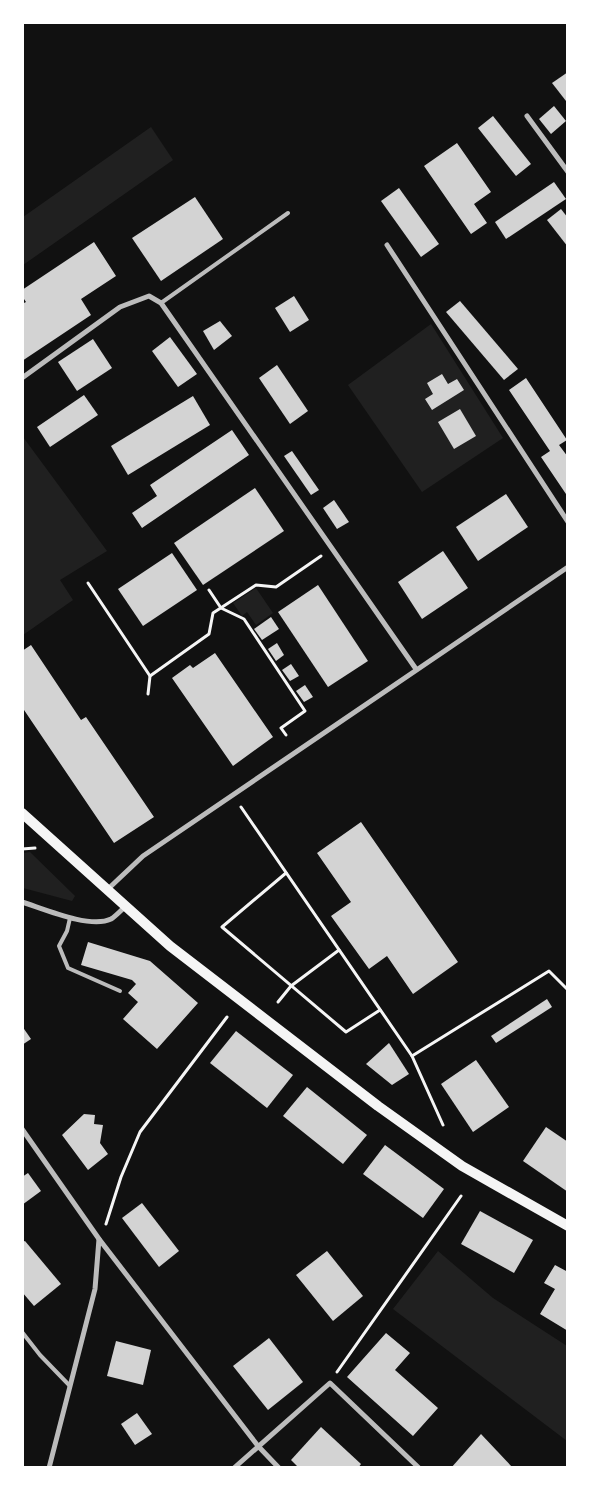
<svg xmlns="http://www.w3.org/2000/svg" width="590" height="1490" viewBox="0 0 590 1490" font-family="Mulish,sans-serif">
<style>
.green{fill:#202020}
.building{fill:#d3d3d3}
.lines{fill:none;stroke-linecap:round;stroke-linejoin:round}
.path{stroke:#f5f5f5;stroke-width:3}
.service{stroke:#bcbcbc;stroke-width:4}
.minor{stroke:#bcbcbc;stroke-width:5}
.secondary{stroke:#f5f5f5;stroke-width:10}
</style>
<rect width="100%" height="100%" fill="#111"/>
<g class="green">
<polygon points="151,127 173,160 23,265 23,217"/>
<polygon points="431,324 503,438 422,492 348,385"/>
<polygon points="23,437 107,551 60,580 73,600 23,635"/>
<polygon points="256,588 273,613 256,625 247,612 242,616 233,603"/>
<polygon points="30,852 75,896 72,901 23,888 23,853"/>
<polygon points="438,1251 493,1298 567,1346 567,1441 393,1309"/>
</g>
<g class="building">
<polygon points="568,72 568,101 566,101 552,83"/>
<polygon points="554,106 566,121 551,134 539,119"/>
<polygon points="493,116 531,164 516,176 478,128"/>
<polygon points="457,143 491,192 474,204 487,223 471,234 424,166"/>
<polygon points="554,182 566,199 506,239 495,222"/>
<polygon points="399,188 439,244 421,257 381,201"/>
<polygon points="195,197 223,239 161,281 132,238"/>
<polygon points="561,209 568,218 568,247 547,220"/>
<polygon points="94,242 116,276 81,299 91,315 22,361 22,304 26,302 22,296 22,290"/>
<polygon points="294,296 309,320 290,332 275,308"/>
<polygon points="460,301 518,369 504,380 446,312"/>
<polygon points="220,321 232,336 214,350 203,331"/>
<polygon points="170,337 197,374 178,387 152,351"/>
<polygon points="93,339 112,368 77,391 58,362"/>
<polygon points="277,365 308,411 290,424 259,378"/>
<polygon points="442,374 448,384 457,379 464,390 432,410 425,399 433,394 427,383"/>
<polygon points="526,378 567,440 559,445 568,457 568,497 541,457 550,451 509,390"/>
<polygon points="84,395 98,415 50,447 37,427"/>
<polygon points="193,396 210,425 128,475 111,446"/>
<polygon points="460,409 476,436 454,449 438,422"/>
<polygon points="232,430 249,455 142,528 132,513 157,496 150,485"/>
<polygon points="292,451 319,490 311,495 284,456"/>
<polygon points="255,488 284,531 203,585 174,543"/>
<polygon points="506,494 528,527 478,561 456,527"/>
<polygon points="334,500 349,522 337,529 323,508"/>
<polygon points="443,551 468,588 422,619 398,582"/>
<polygon points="172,553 197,590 143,626 118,589"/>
<polygon points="318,585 368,661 328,687 278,612"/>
<polygon points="271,617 279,629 262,640 254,629"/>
<polygon points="277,643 284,655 276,661 268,649"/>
<polygon points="31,645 81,720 86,717 154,817 114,843 22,707 22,651"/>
<polygon points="215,653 273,737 233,766 172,678 190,665 193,668"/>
<polygon points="291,664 299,676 290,681 282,670"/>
<polygon points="305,685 313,697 304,702 296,691"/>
<polygon points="361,822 458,962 413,994 387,956 369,969 331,916 351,902 317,853"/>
<polygon points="88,942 150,961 198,1003 157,1049 123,1019 138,1002 128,993 136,984 132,980 81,965"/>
<polygon points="547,999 552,1007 496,1043 491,1036"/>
<polygon points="22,1026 31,1039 22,1045"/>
<polygon points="236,1031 293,1075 267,1108 210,1063"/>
<polygon points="389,1043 409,1074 392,1085 366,1064"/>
<polygon points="476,1060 509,1107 473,1132 441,1084"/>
<polygon points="307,1087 367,1135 343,1164 283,1116"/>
<polygon points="84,1114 95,1115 94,1124 103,1125 100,1143 108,1154 88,1170 62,1135"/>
<polygon points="546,1127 568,1142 568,1192 523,1161"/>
<polygon points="385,1145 444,1189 423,1218 363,1174"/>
<polygon points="28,1173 41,1191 22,1205 22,1177"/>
<polygon points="142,1203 179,1251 159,1267 122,1218"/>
<polygon points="480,1211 533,1240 514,1273 461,1244"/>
<polygon points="25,1241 61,1284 34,1306 22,1292 22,1242"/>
<polygon points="327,1251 363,1296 333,1321 296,1275"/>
<polygon points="555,1265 568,1272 568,1331 540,1314 555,1289 544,1283"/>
<polygon points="386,1333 410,1353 395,1370 438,1408 413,1436 347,1377"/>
<polygon points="269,1338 303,1382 268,1410 233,1366"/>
<polygon points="116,1341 151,1350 143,1385 107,1376"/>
<polygon points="137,1413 152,1434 135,1445 121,1424"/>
<polygon points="321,1427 361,1464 358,1468 299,1468 291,1460"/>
<polygon points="481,1434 513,1468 451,1468"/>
</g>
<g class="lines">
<g class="path">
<polyline points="88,583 150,676"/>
<polyline points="209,590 221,608 244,619 305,711 281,728 286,735"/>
<polyline points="148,694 150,676 209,634 213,613 256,585 276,587 321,556"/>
<polyline points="241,807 412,1056"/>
<polyline points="22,849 35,848"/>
<polyline points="286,873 222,927 346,1032 380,1010"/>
<polyline points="278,1002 291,986 339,950"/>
<polyline points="443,1125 412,1056 549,971 568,990"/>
<polyline points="106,1224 121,1177 140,1132 227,1017"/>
<polyline points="337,1372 461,1196"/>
</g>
<g class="service">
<polyline points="161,303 288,213"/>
<polyline points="70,918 67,931 59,946 68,968 120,991"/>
<polyline points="22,1332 40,1355 70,1386"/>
</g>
<g class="minor">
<polyline points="527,116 568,172"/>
<polyline points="387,245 568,522"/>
<polyline points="22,378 120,307 149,296 161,303 416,669"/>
<polyline points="108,889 143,856 568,567"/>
<path d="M22,902C44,909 90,929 111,919C116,916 121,910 126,906"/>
<polyline points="22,1129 99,1239 258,1446 279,1468"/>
<polyline points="49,1468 95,1289 99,1239"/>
<polyline points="234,1468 330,1383 419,1468"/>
</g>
<polyline class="secondary" points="22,813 170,946 378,1106 462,1166 568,1226"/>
</g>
<rect width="590" height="1490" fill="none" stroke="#ffffff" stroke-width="48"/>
</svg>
